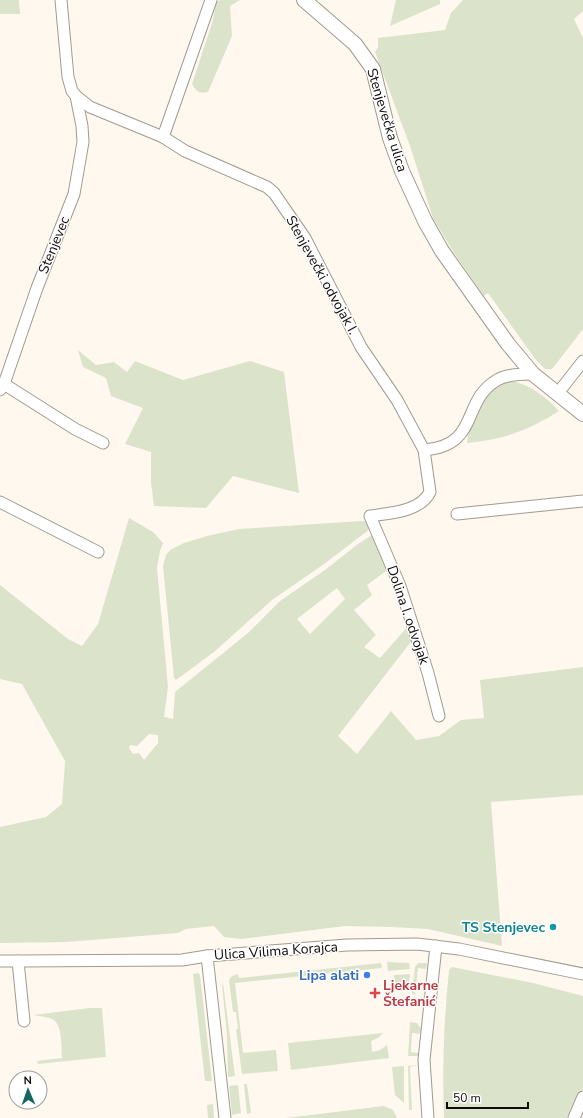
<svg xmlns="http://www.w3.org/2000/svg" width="583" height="1118" viewBox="0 0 583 1118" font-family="'Nunito Sans',sans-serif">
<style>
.green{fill:#dce3cb;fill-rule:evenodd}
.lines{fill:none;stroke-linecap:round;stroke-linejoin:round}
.minor-casing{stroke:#a29a8f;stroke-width:13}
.tertiary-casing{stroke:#a29a8f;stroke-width:16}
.minor{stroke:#fff;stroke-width:11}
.tertiary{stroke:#fff;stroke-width:14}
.culture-dot{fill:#0f9aa8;stroke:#fff;stroke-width:1.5}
.shop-dot{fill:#3f7fe0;stroke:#fff;stroke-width:1.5}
.health-dot{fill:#e0444e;stroke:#fff;stroke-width:1.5}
.labels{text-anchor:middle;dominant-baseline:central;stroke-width:3;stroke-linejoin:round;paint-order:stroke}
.street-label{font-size:14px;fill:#0e0b08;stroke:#fff}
.culture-label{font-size:14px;font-weight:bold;fill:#0d838f;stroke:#fff;text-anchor:end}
.shop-label{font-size:14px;font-weight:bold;fill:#366cbe;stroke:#fff;text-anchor:end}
.health-label{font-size:14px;font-weight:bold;fill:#be3a42;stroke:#fff;text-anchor:start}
</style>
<rect width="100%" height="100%" fill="#fff8ef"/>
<g class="green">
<polygon points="0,0 19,0 20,14 0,14"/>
<path d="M220,0H240L230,6L232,36L208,92C199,94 197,92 192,84L213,20L216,2Z"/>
<polygon points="396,0 440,0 440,4 390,26"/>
<polygon points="463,0 583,0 583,11 574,19 583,38 583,329 552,369 545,369 536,360 488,293 484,296 454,253 433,218 410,146 375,52 378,47 378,38 445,30 451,13"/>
<polygon points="78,350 96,365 114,362 127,372 135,361 183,380 250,361 284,372 299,493 233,476 206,508 154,506 151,483 151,452 125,444 143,408 111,396 106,378 83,367"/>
<path d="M511,381C531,385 545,396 559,411C527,431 505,439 467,443C470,417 484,388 511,381Z"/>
<path d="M129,518L153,532L163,543L160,551L157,568L168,687L164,717L173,719L175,692L248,633L280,601L325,570L358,544L372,535L389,569L367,585L372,595L354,610L376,635L364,647L380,658L409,625L413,639L338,736L357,754L391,711L416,740L439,736L461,720L484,718L480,680L583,667V795L491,802L502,946L428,929L391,927L345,926L242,939L224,937L214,926L186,929L178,933L66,942L0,943V827L46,817L62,804L65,761L22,684L0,679V585L68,639L82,646L98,624ZM337,588L345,599L310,634L297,619ZM149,734L158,735V743L144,760L139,753L133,754L129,748L130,745L137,746Z"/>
<polygon points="361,521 365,521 370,529 324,564 272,600 214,652 176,680 174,678 163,566 166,555 170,550 184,543 207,536 239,529"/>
<polygon points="387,962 409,963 410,969 388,971"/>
<polygon points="381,963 382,968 235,983 243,1053 276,1050 278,1071 242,1074 236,1029 238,1029 236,1012 233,1012 229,980 232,976 238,974 239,978"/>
<polygon points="418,963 427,963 426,969 418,968 415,995 412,993 415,967"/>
<path d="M452,967L533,983L583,996V1088L567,1118H444C442,1068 444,1019 449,970Z"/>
<polygon points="198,973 200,975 212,1081 205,1081 193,974"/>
<polygon points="410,974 408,989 396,989 394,975"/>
<polygon points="223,983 235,1076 228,1077 227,1035 222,985"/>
<path d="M90,1008H102L106,1057L38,1064L37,1061L62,1058C61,1047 63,1024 52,1019C47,1017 39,1016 33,1015Z"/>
<polygon points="410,1022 417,1023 421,1029 420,1034 412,1033 411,1052 419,1053 419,1056 408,1056"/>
<polygon points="383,1033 378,1038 371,1041 372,1052 380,1050 387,1045 389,1058 291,1070 288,1043"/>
<polygon points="419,1065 410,1067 412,1110 409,1110 408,1066"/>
<polygon points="404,1066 404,1103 395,1095 392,1067"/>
<polygon points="244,1084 247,1084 251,1113 247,1114"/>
<polygon points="238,1085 241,1113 232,1115 229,1086"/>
<polygon points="213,1104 214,1118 208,1118 207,1105"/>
<polygon points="384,1106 393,1110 397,1118 286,1118"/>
</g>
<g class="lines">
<g class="minor-casing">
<g id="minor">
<path d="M61,0L68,77L72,91L76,96L90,107L163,137L185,151L267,187L274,193L305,238L361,347L397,400L424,450L430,492C420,512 390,513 370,516L400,586L428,673L439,716"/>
<polyline points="163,137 211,0"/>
<polyline points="4,384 75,429 103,443"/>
<polyline points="0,390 4,384 37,288 74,194 83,142 82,126 76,96"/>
<polyline points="558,393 583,361"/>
<path d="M424,450C481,445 460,402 497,380C507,374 522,374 533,374"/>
<polyline points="0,502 98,552"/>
<polyline points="457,514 583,501"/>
<polyline points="207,956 225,1118"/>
<polyline points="0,961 18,961"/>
<polyline points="24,1021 18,961 182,960 207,956 347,945 417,944 459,949 583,974"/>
<polyline points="428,1118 424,1060 436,946"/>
<polyline points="574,1118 583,1097"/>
</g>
</g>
<g class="tertiary-casing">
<polyline id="tertiary" points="304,0 355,44 373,69 390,138 402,171 425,221 442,251 508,344 533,374 583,414"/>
</g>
<use href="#minor" class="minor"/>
<use href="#tertiary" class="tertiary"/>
</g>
<circle class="culture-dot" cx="553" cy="927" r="4"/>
<circle class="shop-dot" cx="367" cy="975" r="4"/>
<path class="health-dot" d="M373 987h4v4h4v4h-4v4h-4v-4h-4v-4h4z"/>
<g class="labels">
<g class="street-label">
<text transform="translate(387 120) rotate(73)">Stenjevečka ulica</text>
<text transform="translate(54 245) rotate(-68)">Stenjevec</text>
<text transform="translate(322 275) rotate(61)">Stenjevečki odvojak I.</text>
<text transform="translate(408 615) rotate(71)">Dolina I. odvojak</text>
<text transform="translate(276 951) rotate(-4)">Ulica Vilima Korajca</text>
</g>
<g class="culture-label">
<text x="545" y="927">TS Stenjevec</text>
</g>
<g class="shop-label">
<text x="359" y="975">Lipa alati</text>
</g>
<g class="health-label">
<text x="383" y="985">Ljekarne<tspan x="383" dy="16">Štefanić</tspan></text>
</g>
</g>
<g transform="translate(28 1090) rotate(358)"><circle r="19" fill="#ffffff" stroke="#9f9d9c"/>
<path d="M0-3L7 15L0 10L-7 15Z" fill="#166565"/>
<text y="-6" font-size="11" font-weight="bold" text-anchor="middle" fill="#0e0b08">N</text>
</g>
<path d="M447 1102v6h81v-6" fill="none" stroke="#0e0b08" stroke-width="2"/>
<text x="453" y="1102" font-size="12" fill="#0e0b08" stroke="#ffffff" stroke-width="3" paint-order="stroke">50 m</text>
</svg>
